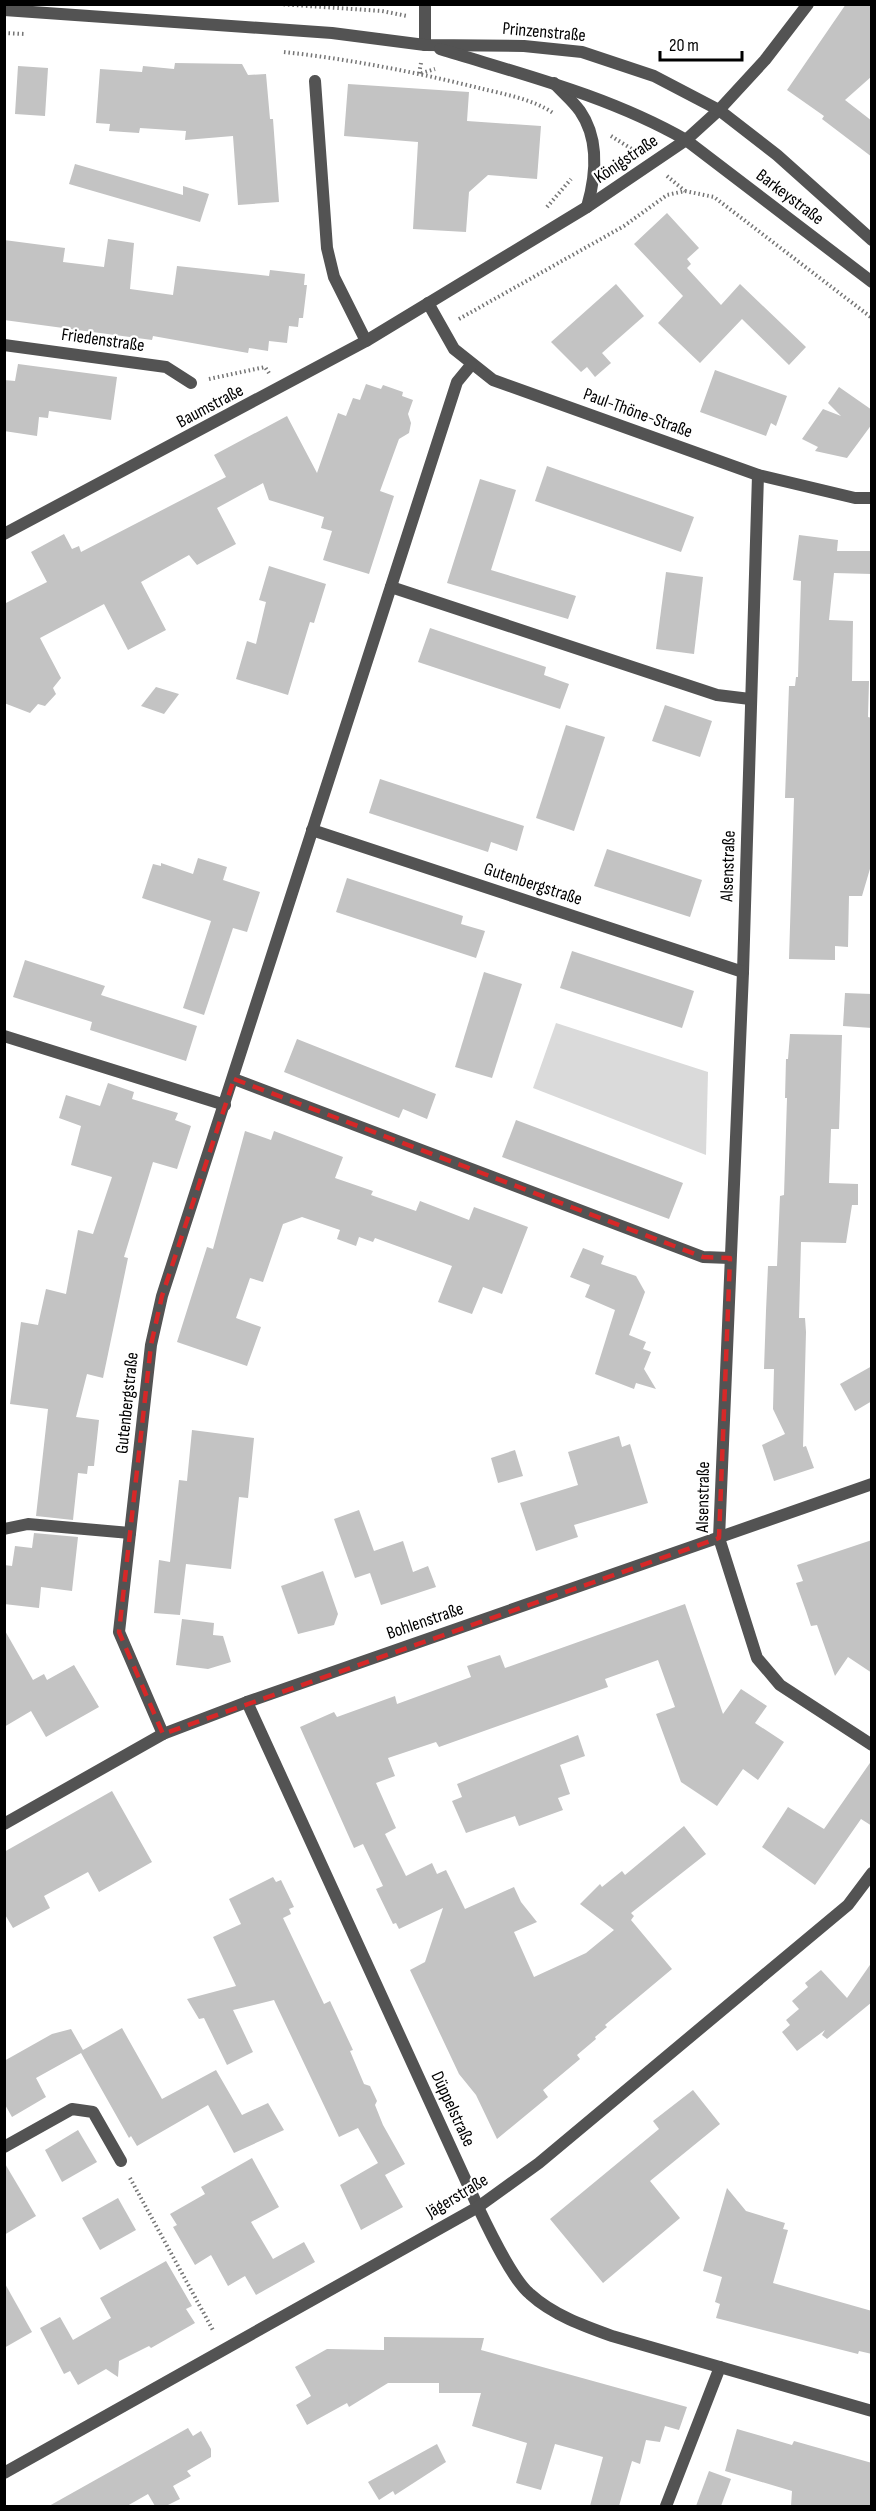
<svg xmlns="http://www.w3.org/2000/svg" width="876" height="2511" viewBox="0 0 876 2511" font-family="'Sofia Sans Condensed',sans-serif">
<style>
.green{fill:#dadada}
.building{fill:#c3c3c3}
.lines{fill:none;stroke-linecap:round;stroke-linejoin:round}
.path{stroke:#757575;stroke-width:4;stroke-dasharray:1.5 3;stroke-linecap:butt}
.service{stroke:#535353;stroke-width:12}
.minor{stroke:#535353;stroke-width:12}
.tertiary{stroke:#535353;stroke-width:12}
.marked{fill:none;stroke:#d62828;stroke-width:4.5;stroke-dasharray:12 8;stroke-linejoin:round}
.labels{text-anchor:middle;dominant-baseline:central;stroke-width:4.5;stroke-linejoin:round;paint-order:stroke}
.street-label{font-size:18px;fill:#000;stroke:#fff}
</style>
<rect width="100%" height="100%" fill="#fff"/>
<polygon class="green" points="556,1023 708,1072 706,1155 533,1088"/>
<g class="building">
<polygon points="846,4 872,4 872,76 845,100 872,121 872,157 822,119 824,116 787,90"/>
<polygon points="175,63 242,64 248,75 266,74 270,119 273,119 279,202 238,205 233,136 185,140 186,131 140,128 139,133 109,131 110,124 96,123 100,69 142,72 143,66 174,69"/>
<polygon points="18,66 48,68 45,116 15,114"/>
<polygon points="348,84 469,92 467,121 541,126 537,179 488,175 469,192 466,232 413,229 418,142 344,136"/>
<polygon points="75,164 183,195 183,186 209,194 200,222 69,184"/>
<polygon points="667,213 699,248 687,259 691,264 687,268 721,305 740,284 806,347 789,365 742,319 700,363 658,323 683,296 634,244"/>
<polygon points="108,239 134,243 130,289 173,295 177,266 269,276 270,270 305,274 304,285 307,285 303,318 299,318 298,327 289,326 287,343 269,341 268,351 249,348 248,353 153,336 152,340 4,320 4,240 65,248 63,262 104,267"/>
<polygon points="616,284 644,316 602,353 611,363 595,377 587,367 581,372 551,342"/>
<polygon points="18,364 117,377 111,420 49,411 48,418 39,417 37,436 4,431 4,380 15,381"/>
<polygon points="715,370 787,396 776,426 771,423 766,436 700,412"/>
<polygon points="366,384 381,389 383,385 403,392 402,396 413,400 408,414 411,423 409,433 399,439 380,491 394,496 369,574 323,560 332,531 321,528 324,517 269,500 263,483 217,508 236,544 197,565 189,555 141,582 166,630 128,650 104,604 40,638 61,678 53,688 56,694 45,706 38,704 30,713 4,703 4,604 47,582 31,552 64,534 72,549 79,546 81,552 226,477 214,455 287,416 317,473 338,413 346,416 353,398 360,400"/>
<polygon points="839,387 872,410 872,424 847,458 815,451 818,447 802,439 823,409 841,416 828,403"/>
<polygon points="547,466 694,517 681,552 535,501"/>
<polygon points="480,479 516,490 491,570 576,596 568,619 447,583"/>
<polygon points="799,535 838,540 837,551 872,551 872,574 834,573 829,620 853,621 852,681 869,681 868,717 872,718 872,862 862,896 849,896 848,947 835,946 835,960 789,959 794,798 785,798 789,686 795,686 796,677 798,677 801,581 793,580"/>
<polygon points="269,566 326,584 314,623 310,622 288,695 236,679 247,641 256,644 266,602 259,600"/>
<polygon points="666,572 703,577 694,654 656,649"/>
<polygon points="430,628 546,667 544,675 569,684 560,709 418,662"/>
<polygon points="156,687 179,694 164,714 141,706"/>
<polygon points="665,705 712,721 700,757 652,741"/>
<polygon points="566,725 605,737 574,831 536,818"/>
<polygon points="380,779 524,826 517,851 491,842 488,852 369,813"/>
<polygon points="607,849 702,880 690,917 594,886"/>
<polygon points="198,858 227,867 223,880 260,892 247,932 233,928 204,1015 183,1008 211,921 142,898 153,864 161,866 161,863 193,874"/>
<polygon points="347,878 463,916 461,924 485,931 476,958 336,912"/>
<polygon points="572,951 694,991 682,1028 560,988"/>
<polygon points="25,960 105,986 101,995 197,1026 186,1061 90,1030 92,1022 13,997"/>
<polygon points="484,972 522,984 492,1078 455,1067"/>
<polygon points="845,993 872,994 872,1028 843,1026"/>
<polygon points="790,1034 842,1035 839,1129 831,1129 829,1183 858,1184 858,1205 852,1205 846,1243 801,1242 799,1318 805,1318 806,1332 803,1447 806,1446 814,1468 774,1481 762,1445 785,1434 773,1409 774,1369 764,1369 766,1311 768,1266 777,1266 780,1196 784,1195 787,1098 785,1098 786,1059 788,1059"/>
<polygon points="297,1039 436,1094 427,1119 403,1109 399,1118 284,1072"/>
<polygon points="108,1083 134,1092 132,1099 178,1113 175,1120 191,1126 177,1169 153,1162 124,1257 128,1258 103,1378 87,1374 76,1417 99,1420 94,1466 88,1466 87,1474 78,1473 73,1520 36,1516 48,1409 10,1404 21,1322 38,1325 46,1289 66,1294 78,1230 93,1234 112,1177 71,1165 81,1126 59,1118 66,1095 100,1106"/>
<polygon points="516,1120 683,1183 669,1219 502,1157"/>
<polygon points="245,1131 271,1140 274,1131 343,1157 335,1178 373,1191 371,1195 416,1211 420,1201 469,1220 474,1207 528,1227 502,1294 483,1287 472,1314 438,1302 452,1266 375,1238 373,1242 359,1237 356,1246 337,1239 340,1230 302,1217 283,1224 263,1282 250,1278 236,1318 261,1327 247,1366 177,1342 207,1247 213,1249"/>
<polygon points="583,1248 604,1256 601,1264 636,1276 645,1292 629,1335 646,1342 643,1349 651,1352 644,1369 656,1389 636,1383 634,1389 595,1374 615,1310 585,1297 590,1285 570,1277"/>
<polygon points="872,1366 872,1401 855,1411 840,1384"/>
<polygon points="192,1430 254,1438 248,1498 239,1497 231,1569 186,1564 180,1615 154,1613 159,1560 170,1562 179,1480 187,1481"/>
<polygon points="619,1436 622,1447 630,1444 648,1503 574,1525 578,1537 536,1551 520,1503 578,1485 568,1452"/>
<polygon points="515,1450 523,1476 498,1483 491,1458"/>
<polygon points="359,1510 374,1551 403,1541 413,1572 428,1566 436,1587 381,1605 370,1573 355,1578 334,1519"/>
<polygon points="34,1533 78,1537 72,1591 41,1587 39,1608 4,1604 4,1565 12,1566 15,1546 32,1548"/>
<polygon points="872,1540 872,1673 848,1657 835,1676 817,1625 811,1626 806,1611 796,1583 803,1581 797,1565"/>
<polygon points="323,1571 338,1614 334,1625 298,1634 281,1586"/>
<polygon points="685,1604 723,1714 741,1689 767,1706 755,1723 784,1742 758,1780 743,1769 717,1806 681,1782 656,1714 675,1707 658,1660 605,1679 608,1687 439,1747 436,1742 388,1758 395,1776 376,1783 396,1828 385,1834 406,1876 432,1863 437,1874 446,1870 465,1909 514,1887 521,1902 537,1922 514,1932 534,1977 586,1953 614,1930 580,1904 600,1884 602,1887 622,1871 625,1875 684,1826 706,1854 631,1913 634,1916 631,1920 672,1969 605,2025 607,2027 595,2037 596,2039 577,2055 580,2059 543,2090 548,2097 497,2139 476,2095 459,2074 410,1970 425,1962 443,1908 399,1929 396,1923 393,1924 376,1889 383,1886 363,1844 354,1848 300,1727 334,1712 337,1717 395,1696 397,1704 471,1677 467,1666 500,1655 505,1668"/>
<polygon points="182,1619 214,1623 213,1635 223,1636 231,1662 208,1669 176,1665"/>
<polygon points="4,1629 33,1680 44,1674 47,1680 74,1665 99,1707 46,1737 31,1711 4,1727"/>
<polygon points="578,1735 585,1756 560,1765 570,1794 558,1798 563,1810 519,1826 515,1816 466,1833 452,1801 462,1797 457,1784"/>
<polygon points="872,1760 872,1826 861,1819 815,1885 762,1847 788,1807 824,1829"/>
<polygon points="112,1791 152,1862 99,1892 88,1872 44,1896 50,1908 13,1928 4,1913 4,1852"/>
<polygon points="273,1877 276,1882 281,1880 294,1907 289,1909 291,1914 283,1918 324,2004 330,2001 353,2050 350,2051 364,2084 370,2086 377,2101 375,2105 383,2125 405,2164 385,2175 403,2207 361,2230 340,2185 378,2163 358,2128 339,2137 274,2000 233,2010 253,2052 227,2065 204,2018 199,2019 187,1999 236,1986 213,1937 241,1924 229,1899"/>
<polygon points="872,1962 872,2002 827,2039 822,2035 825,2030 797,2051 782,2032 790,2025 786,2020 799,2009 792,2001 808,1987 805,1983 821,1970 847,1998"/>
<polygon points="122,2028 162,2099 216,2070 242,2115 268,2103 284,2130 234,2153 208,2105 137,2146 131,2136 129,2138 81,2053 36,2078 46,2097 12,2117 4,2103 4,2061 52,2034 71,2029 83,2050"/>
<polygon points="693,2090 720,2124 650,2181 680,2218 603,2283 550,2219 659,2129 653,2121"/>
<polygon points="78,2130 97,2162 62,2182 45,2150"/>
<polygon points="252,2158 279,2207 251,2222 273,2259 304,2242 315,2262 256,2295 245,2276 228,2286 211,2255 195,2265 173,2227 177,2225 170,2214 205,2194 201,2187"/>
<polygon points="4,2162 36,2216 4,2235"/>
<polygon points="727,2188 746,2211 785,2223 783,2229 788,2230 773,2283 872,2311 872,2354 859,2351 858,2354 716,2318 720,2304 715,2302 722,2277 703,2271"/>
<polygon points="118,2198 136,2230 100,2250 82,2218"/>
<polygon points="166,2261 192,2306 186,2309 195,2323 151,2348 149,2346 119,2361 118,2377 106,2369 78,2385 70,2371 64,2374 40,2328 60,2317 73,2340 111,2318 100,2298"/>
<polygon points="4,2282 32,2332 4,2348"/>
<polygon points="384,2337 484,2338 481,2350 687,2407 679,2430 665,2426 660,2442 646,2440 640,2464 632,2461 619,2506 590,2506 603,2457 555,2444 541,2490 516,2483 527,2443 472,2426 481,2393 439,2393 439,2383 388,2383 349,2407 347,2403 307,2425 296,2405 311,2396 295,2367 327,2349 384,2350"/>
<polygon points="188,2428 193,2436 201,2431 211,2449 211,2457 187,2471 191,2476 173,2486 180,2499 166,2506 155,2506 148,2494 127,2506 49,2506"/>
<polygon points="737,2429 792,2445 794,2441 872,2463 872,2506 791,2506 792,2491 725,2471"/>
<polygon points="437,2444 446,2462 395,2495 393,2491 379,2500 368,2482"/>
<polygon points="709,2471 731,2479 721,2506 696,2506"/>
</g>
<g class="lines">
<g class="path">
<polyline points="279,4 382,11 407,16"/>
<polyline points="4,33 25,34"/>
<path d="M284,52C349,59 415,72 479,88C503,94 533,99 553,113"/>
<polyline points="421,63 419,74 435,69"/>
<polyline points="611,136 635,151"/>
<polyline points="667,176 685,191"/>
<polyline points="547,207 571,179"/>
<polyline points="459,319 624,226 667,195 685,191 714,197 872,318"/>
<polyline points="209,379 265,367 269,373"/>
<polyline points="130,2178 214,2332"/>
</g>
<g class="service">
<polyline points="4,1036 225,1105"/>
<polyline points="4,1529 28,1524 130,1533"/>
<polyline points="666,2506 720,2367"/>
</g>
<g class="minor">
<polyline points="425,45 425,4"/>
<polyline points="315,81 327,248 334,277 366,341"/>
<path d="M554,83C562,92 573,101 580,111C600,140 596,176 587,207"/>
<polyline points="428,303 454,349 493,380 758,475 855,498 872,498"/>
<polyline points="4,345 166,367 191,383"/>
<polyline points="758,475 743,972 719,1538 757,1658 780,1685 872,1745"/>
<polyline points="4,534 366,341 587,207 686,140 719,110 765,60 808,4"/>
<polyline points="391,587 717,695 750,699"/>
<polyline points="312,830 743,972"/>
<polyline points="234,1079 703,1257 730,1258"/>
<path d="M247,1702L478,2207C489,2230 512,2279 530,2294C553,2315 584,2326 612,2336L872,2411"/>
<polyline points="163,1734 119,1632 151,1345 162,1296 457,382 471,365"/>
<polyline points="4,1824 163,1734 247,1702 872,1484"/>
<polyline points="4,2147 72,2109 93,2112 121,2161"/>
<polyline points="4,2473 478,2207 539,2163 848,1905 872,1873"/>
</g>
<g class="tertiary">
<polyline points="4,10 332,33 425,45 524,46 582,52 654,76 719,110 777,155 872,240"/>
<path d="M440,49C524,75 609,96 686,140L872,282"/>
</g>
</g>
<path class="marked" d="M234,1079L703,1257L730,1258L719,1538L163,1734L119,1632L151,1345L162,1296Z"/>
<g class="labels">
<g class="street-label">
<text transform="translate(544 32) rotate(5)">Prinzenstraße</text>
<text transform="translate(626 159) rotate(-34)">Königstraße</text>
<text transform="translate(790 197) rotate(37)">Barkeystraße</text>
<text transform="translate(103 340) rotate(8)">Friedenstraße</text>
<text transform="translate(210 406) rotate(-28)">Baumstraße</text>
<text transform="translate(638 413) rotate(20)">Paul-Thöne-Straße</text>
<text transform="translate(728 866) rotate(-88)">Alsenstraße</text>
<text transform="translate(533 884) rotate(18)">Gutenbergstraße</text>
<text transform="translate(127 1403) rotate(-84)">Gutenbergstraße</text>
<text transform="translate(703 1497) rotate(-89)">Alsenstraße</text>
<text transform="translate(425 1621) rotate(-19)">Bohlenstraße</text>
<text transform="translate(453 2109) rotate(65)">Düppelstraße</text>
<text transform="translate(457 2196) rotate(-31)">Jägerstraße</text>
</g>
</g>
<rect width="876" height="2511" fill="none" stroke="#000000" stroke-width="12"/>
<path d="M660 51v9h82v-9" fill="none" stroke="#000000" stroke-width="3"/>
<text x="669" y="51" font-size="18" fill="#000000" stroke="#ffffff" stroke-width="4.5" paint-order="stroke">20 m</text>
</svg>
